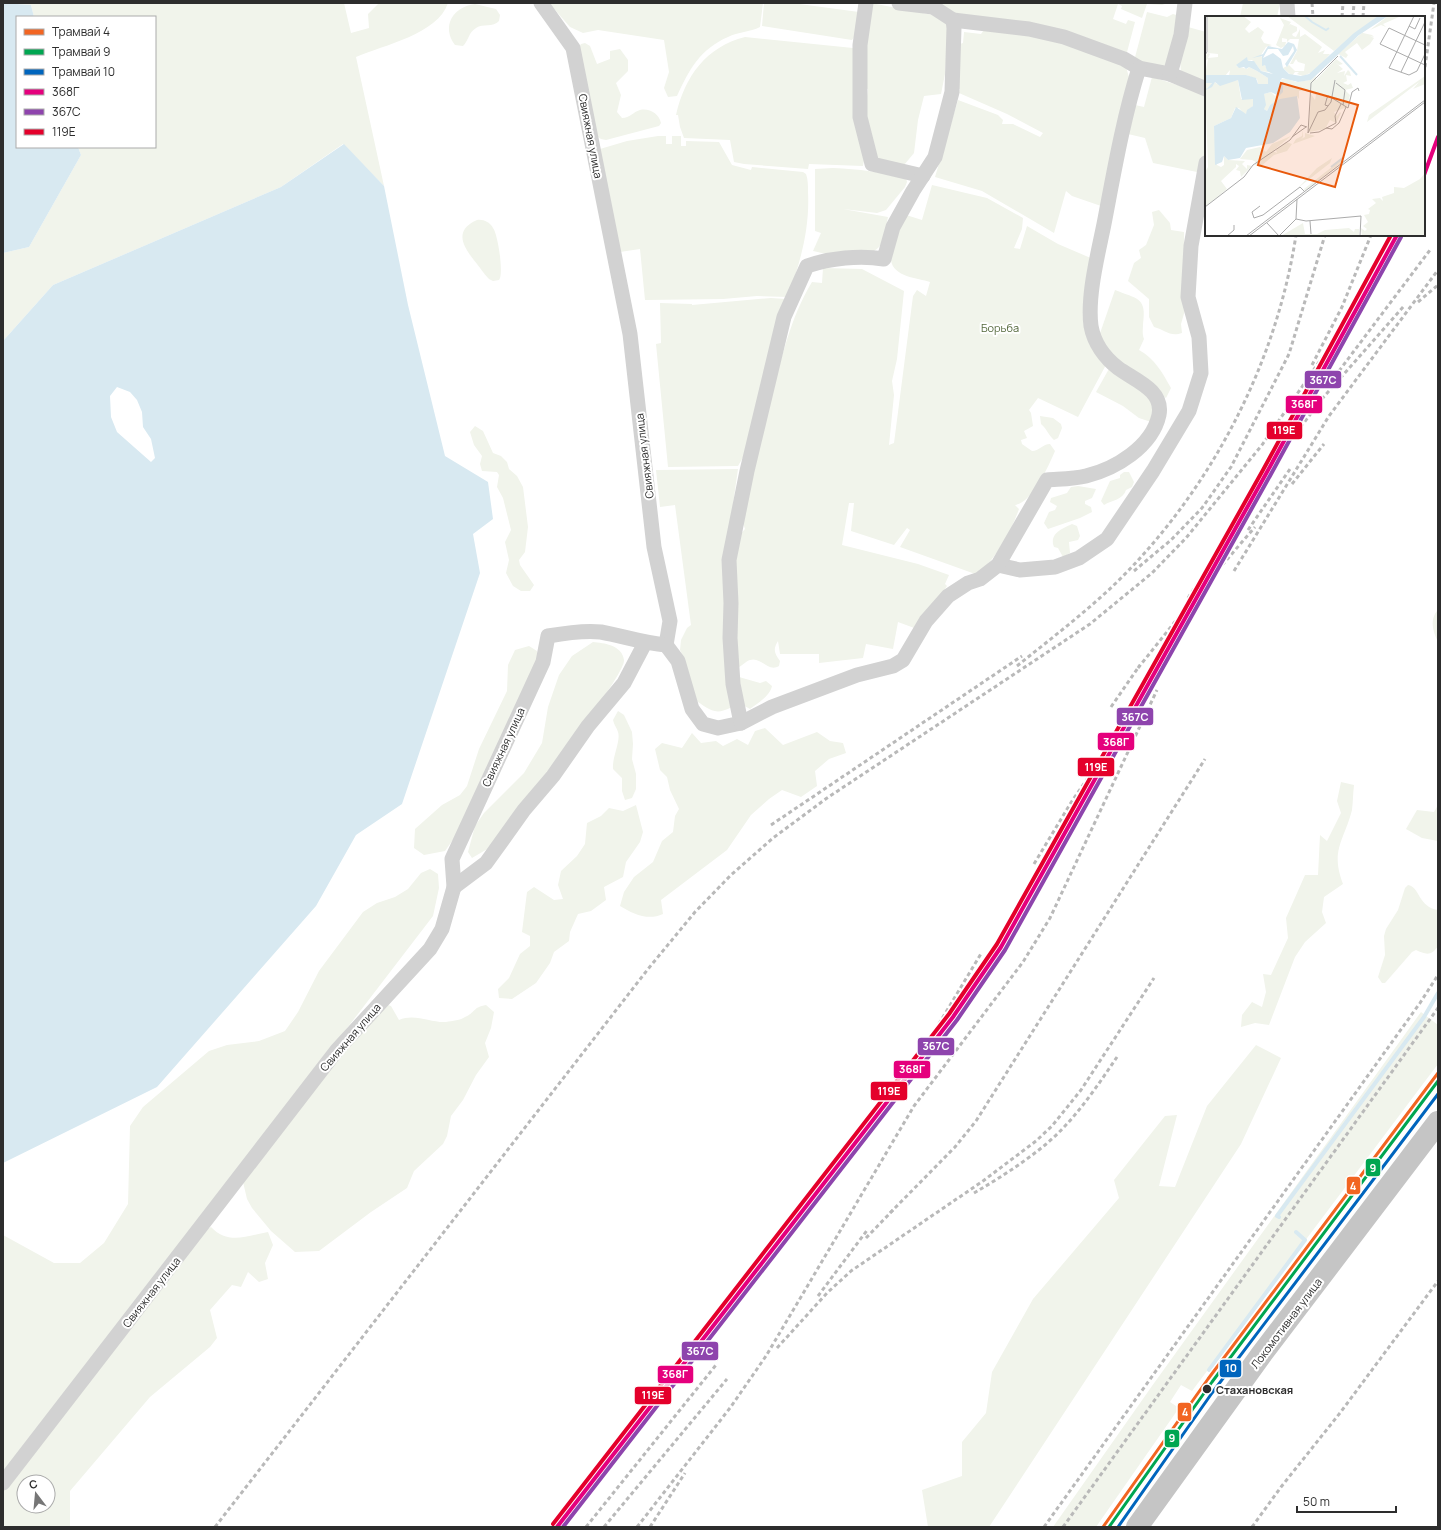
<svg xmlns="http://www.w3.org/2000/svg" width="1441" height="1530" viewBox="0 0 1441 1530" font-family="Manrope,sans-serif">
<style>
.green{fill:#f1f4eb;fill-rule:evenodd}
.water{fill:#d8e9f1;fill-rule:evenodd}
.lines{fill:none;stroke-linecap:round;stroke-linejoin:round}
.stream{stroke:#d8e9f1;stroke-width:4}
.minor{stroke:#d2d2d2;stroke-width:15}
.primary{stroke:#c5c5c5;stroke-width:22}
.rail{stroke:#b9b9b9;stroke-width:3;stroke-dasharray:4 3;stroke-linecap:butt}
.rail-1-casing{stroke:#fff;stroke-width:7}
.rail-2-casing{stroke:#fff;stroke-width:7}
.rail-3-casing{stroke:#fff;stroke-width:7}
.rail-1{stroke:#e5007d;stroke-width:4}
.rail-2{stroke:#8e44ad;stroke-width:4}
.rail-3{stroke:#e4002b;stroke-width:4}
.tram-1-casing{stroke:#fff;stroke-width:6}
.tram-2-casing{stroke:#fff;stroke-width:6}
.tram-3-casing{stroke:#fff;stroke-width:6}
.tram-1{stroke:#f26522;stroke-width:3}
.tram-2{stroke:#00a651;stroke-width:3}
.tram-3{stroke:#0065bd;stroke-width:3}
.stop-dot{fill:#2d2d2d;stroke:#fff;stroke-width:1.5}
.labels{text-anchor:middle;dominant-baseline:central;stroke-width:4;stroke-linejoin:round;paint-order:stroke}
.street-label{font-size:11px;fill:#2d2d2d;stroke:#fff}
.park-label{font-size:11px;fill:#54683c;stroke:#fff}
.stop-label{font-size:11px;font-weight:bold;fill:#2d2d2d;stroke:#fff;text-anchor:start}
.inset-river{fill:none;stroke:#d8e9f1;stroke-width:2}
.inset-road{fill:none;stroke:#ababab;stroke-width:1}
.view{fill:#e8590c;fill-opacity:0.15;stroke:#e8590c;stroke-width:2}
.inset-edge{fill:none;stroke:#2d2d2d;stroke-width:2}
.line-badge{stroke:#fff;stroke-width:1.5}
.badge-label{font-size:11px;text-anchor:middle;font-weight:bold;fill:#fff}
</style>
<rect width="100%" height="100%" fill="#fff"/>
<g class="green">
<path d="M3,3H344L351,33L369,28L368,14L379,3H448C438,34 384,45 356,57L384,186L343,144L281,187L53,285L3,341V253L29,247L81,155L78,147H155V17H34L31,5Z"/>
<path d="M549,3H763L760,27C750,32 738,32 728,37C700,49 689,70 677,96L668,97L664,88L669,72L664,40L598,30L583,33L570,27Z"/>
<polygon points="764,3 792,3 859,12 855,36 852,40 762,26"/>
<polygon points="871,3 933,15 946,24 948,30 945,74 941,94 924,96 918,120 914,153 904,165 877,159 865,111 868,89 862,88"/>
<polygon points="937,3 1168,3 1162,5 1147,4 1142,18 1121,9 1122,6 1118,4 1113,19 1126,24 1128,20 1135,22 1126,56 957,16"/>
<polygon points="1243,3 1280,3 1277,17 1240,17"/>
<path d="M475,4L496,9L500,15L499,21C493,28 483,23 476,28C468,33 469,40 463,46L455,45C441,26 453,7 475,4Z"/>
<polygon points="1147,12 1167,17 1173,14 1180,16 1167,63 1160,70 1134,61"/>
<polygon points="1188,27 1206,32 1206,82 1181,75 1180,56"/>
<polygon points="984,30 1061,40 1126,67 1129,77 1101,206 1072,196 1066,191 1054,233 982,191 935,177 958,100 998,115 1003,120 1002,124 1013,124 1040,137 1043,133 1007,114 959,93 960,89 954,87 957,45 963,43 964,32 981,34"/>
<path d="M745,37L853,48L865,155L863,166L809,164L808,169L744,164L734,162L730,140L684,138L680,127L678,115H676C685,76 706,47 745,37Z"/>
<path d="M585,43L590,46L597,64L610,59V51L620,49L628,60V71L616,83L621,95L617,112L622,118C630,118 633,112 640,110C650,108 659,114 661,123L659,126L606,140L601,139L594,134L577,50L581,44Z"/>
<polygon points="1152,77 1206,94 1206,153 1197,172 1153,163 1145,138 1128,134 1135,105 1144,107"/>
<path d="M658,136H666V144H672V136H681V146H686V141L719,142L732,165L751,170L752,167L803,172L806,174C808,179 808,186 808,192C810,229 800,263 788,297L757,296L723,299L645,300L640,249L620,252L600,149L627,141Z"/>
<path d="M833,168C859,169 881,172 906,178L907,182L905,187L886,210L877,213L843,209L888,217C886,225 885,241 879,247C866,261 830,255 813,251L821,233L815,231V169Z"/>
<path d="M932,185L987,198L1023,218L1022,229L1014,248L1020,249L1027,226L1058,244L1093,259L1086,308L1107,363L1078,417L1038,398L1029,410L1031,413L1033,426L1024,431L1027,438L1021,440L1022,444L1032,451C1039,451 1043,444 1050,444L1055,451C1048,467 1033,502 1015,505L1019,509C1010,534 997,556 978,575L900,547L910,530L907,528L894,545L851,531L854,503H849L842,545L918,564L949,575L945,584L947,586L917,629L898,622L893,649L866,644L863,658L819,663V654H780L778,641C773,649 774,653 780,661L779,666C768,673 761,656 750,660C746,661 743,665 739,667L735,664L733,554L738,537L745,529L743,523C750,480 761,439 771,397C782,358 790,318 812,282L822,283L823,268L862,269L904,291L897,359L892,381L894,395L889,445L894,443L913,296L917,290L926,296L930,282C918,278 893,277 891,260L903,214L922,220Z"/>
<path d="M1159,210L1170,223L1171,230L1184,232L1185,310L1181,324L1182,333C1170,337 1165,330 1154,327L1149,317V299L1128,281L1134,263L1141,258L1139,250L1146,245L1154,225L1152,212Z"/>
<path d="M477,220C483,219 490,222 493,228C498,234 504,275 499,280L493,281L489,279C484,274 481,269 477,264C464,248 452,231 477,220Z"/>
<path d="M1115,290C1137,299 1147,297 1143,324C1143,330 1142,333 1144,339L1139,350C1155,359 1162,372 1171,388L1166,398L1143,379L1122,366L1098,339Z"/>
<polygon points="771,298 786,299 745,454 738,466 668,467 656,344 661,343 660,303 692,304 692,305"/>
<polygon points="1110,367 1134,382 1153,402 1151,422 1139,418 1123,406 1096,392"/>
<path d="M1040,416L1053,418L1061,424L1062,428L1058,438L1054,440C1049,436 1047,429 1041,424Z"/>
<polygon points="475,426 483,431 493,453 501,456 507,462 509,469 517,476 523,487 528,527 525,552 519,560 520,565 534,585 530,591 521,591 513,586 506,573 509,560 505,542 511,530 503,498 497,487 499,475 497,472 482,471 480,464 482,456 474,445 470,432"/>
<path d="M738,469L733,504L732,707C713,717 709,708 693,699L685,660L680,650L681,640L687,628L691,625L675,505L660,507L656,470Z"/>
<path d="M1124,472H1129L1134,482L1132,487L1126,490C1123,500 1112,500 1104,505L1101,501L1110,481L1120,478V475Z"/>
<polygon points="1078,486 1096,489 1092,498 1085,501 1085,504 1091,507 1092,512 1080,518 1048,529 1044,523 1049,512 1055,510 1057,506 1050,502 1051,498 1067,493 1071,487"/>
<path d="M1072,524L1077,526L1080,536L1078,540L1069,542L1070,553L1063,557L1058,548L1054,547C1049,533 1062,529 1072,524Z"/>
<path d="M1438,610V642C1433,632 1429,619 1438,610Z"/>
<path d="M593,642C604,643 622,645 624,660C626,677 507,824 489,848L472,858L468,852L475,826L484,813L524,773L542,743L548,707L559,675L572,656Z"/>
<polygon points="529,646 537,651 537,661 457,834 445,851 424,855 414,848 415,829 442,805 460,795 467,786 479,749 507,691 508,665 515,650"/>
<path d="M739,677L760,683L766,681L772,686C770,696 758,703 750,709L741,704Z"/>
<path d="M618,711L624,715L632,732L633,744L632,759L636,774V789L632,798L625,800L622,791V778L613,769C612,757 621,741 618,732C617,728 614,725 613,720Z"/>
<path d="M765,728L783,745L817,732L830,741L843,743L846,753L829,759L815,771L817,786L801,797L782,790L769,799L751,815L727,850L661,900L663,914C648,921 633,914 620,906L624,892L634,877L653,862L662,841L673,832L675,816L679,809L670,790L667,777L660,770L655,749L662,743L682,748L692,733L701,743L716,741L723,746L737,739L748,745L755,731Z"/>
<path d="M1341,782L1354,785C1353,793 1353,802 1352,810C1344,841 1330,850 1343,884L1324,897L1322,912L1326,923L1305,942L1295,957L1269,1025L1255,1023L1241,1027L1242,1015L1252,1002L1262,1007L1266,992L1263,974L1271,975L1288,938L1286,918L1305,875H1318L1320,835L1327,841L1341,813L1337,801Z"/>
<polygon points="636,805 643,832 640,842 626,862 623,877 604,887 606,900 591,911 578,914 570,932 569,941 554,952 550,963 536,983 512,999 499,998 498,989 509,978 520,954 530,946 530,936 522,932 527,892 534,887 554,900 563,899 558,885 561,871 577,856 585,844 587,823 601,816 609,808 623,811"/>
<polygon points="1438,805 1438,841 1422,838 1406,829 1417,810 1434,812"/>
<polygon points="430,869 438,874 439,888 433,916 3,1477 3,1235 54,1263 80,1263 104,1243 128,1204 130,1126 143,1107 209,1051 227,1045 259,1041 285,1031 298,1012 319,971 363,912 377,903 395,897 408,889 421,873"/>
<path d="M1408,885C1420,887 1418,907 1438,910V946C1431,957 1425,954 1416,950L1412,952L1385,983H1382L1378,977L1385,955L1384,936L1386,929L1398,910L1405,888Z"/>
<path d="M385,1004L391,1006L399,1020C415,1013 431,1023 446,1022C452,1021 461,1020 465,1017C475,1013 473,1007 486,1005L494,1012L491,1028L485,1043L489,1057L476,1075L463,1100L451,1116L447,1136L443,1144L414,1171L407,1188L371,1212L319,1251L295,1252L271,1231L252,1208L247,1199L243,1182L347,1046Z"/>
<polygon points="1421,1012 1438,1025 1438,1064 1192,1391 1181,1385 1170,1402 1179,1408 1096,1527 1053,1527 1152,1386"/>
<polygon points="1256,1045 1281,1058 1241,1144 989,1527 928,1527 922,1490 962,1476 962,1442 986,1413 992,1372 1033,1299 1119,1198 1114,1180 1165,1116 1177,1115 1159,1186 1175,1187 1207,1106"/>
<path d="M211,1227C228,1245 246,1236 268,1232L273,1245L265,1263L268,1279L259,1282L248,1272L241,1287L232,1285L210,1310L217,1338L210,1347L150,1397L70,1491V1527H3V1491L204,1231ZM24,1482H48V1506H24Z"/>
</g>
<g class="water">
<polygon points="3,3 31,5 34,17 17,17 17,147 78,147 81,155 29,247 3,253"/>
<path d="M344,144L384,186L408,305L445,456L488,482L493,519L473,534L480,573L402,804L356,835L316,906L157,1087L3,1163V341L53,285L281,187ZM117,387L130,392L137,400L142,412L143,427L151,439L155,458L151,462L117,432L111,417L110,396Z"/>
</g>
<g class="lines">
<g class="stream">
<polyline points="1279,1217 1277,1216 1424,1017 1438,993"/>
<polyline points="1209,1370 1305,1240 1296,1232"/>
</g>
<g class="minor">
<polyline points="541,3 573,48 630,334 654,547 670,621 666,645"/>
<polyline points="866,3 860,45 860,117 872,164 923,176"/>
<polyline points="899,3 933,7"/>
<polyline points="1287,3 1288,17"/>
<polyline points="953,20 1029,29 1064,37 1124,59 1139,68 1170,74 1206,89"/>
<polyline points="1170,74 1181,35 1185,3"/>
<polyline points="998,565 1020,570 1055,567 1079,558 1107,539 1153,471 1189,411 1201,373 1199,337 1188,297 1191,246 1206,163"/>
<path d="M666,645L678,661L692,709L703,724L718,728L741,723L733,684L730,638L731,603L729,560L747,471L784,317L807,266C830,258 860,255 884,259L893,227L913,191L935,157L952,92L954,28L953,20L933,7L931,3"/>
<path d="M741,723L772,707L857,675L893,666L903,660L926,621L948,596L968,583L980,579L998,565L1047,480C1059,479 1074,479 1086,476C1115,469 1152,447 1159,415C1164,390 1134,380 1118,368C1105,358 1094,343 1091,326C1087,296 1098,254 1104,224C1114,172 1123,119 1139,68"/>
<polyline points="454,887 486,863 524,810 553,776 588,726 624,683 645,643"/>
<path d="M3,1483L337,1050L430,949L442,929L454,887L452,859L543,662L548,636C565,633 585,630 601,632C623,636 643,643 666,645"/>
</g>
<polyline class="primary" points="1137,1527 1261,1355 1438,1122"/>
<g class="rail">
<polyline points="1312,3 1313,17"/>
<polyline points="1342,17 1343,3"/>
<polyline points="1353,17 1354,3"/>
<polyline points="1363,17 1364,3"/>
<polyline points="1424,74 1434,3"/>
<polyline points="1418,302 1438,285"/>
<polyline points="1312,365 1342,307 1371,235"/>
<polyline points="1339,371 1430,250"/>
<polyline points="1267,472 1321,400 1404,306"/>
<polyline points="1292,484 1324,444"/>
<polyline points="1248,530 1290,469"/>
<polyline points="1134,571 1171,540 1202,508 1231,467 1289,354 1325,235"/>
<polyline points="1234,571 1329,416 1438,270"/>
<polyline points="1188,598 1240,520"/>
<path d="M1017,666C1054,636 1093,607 1127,572C1215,481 1277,360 1296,235"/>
<polyline points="1138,668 1198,593 1255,527"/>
<polyline points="1111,707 1140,665"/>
<polyline points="771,825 1022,656"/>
<polyline points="1034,864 1072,801 1127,722"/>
<polyline points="910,1072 982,952"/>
<path d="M974,1193C998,1179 1023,1163 1045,1145C1074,1121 1096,1088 1117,1057"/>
<polyline points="890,1213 955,1147 976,1121 1205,759"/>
<polyline points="866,1238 894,1209"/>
<polyline points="818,1296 868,1229"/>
<polyline points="777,1348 827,1293 851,1271 983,1181 1036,1141 1052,1126 1081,1090 1154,978"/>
<polyline points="215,1527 648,969 695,912 731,875 773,838 827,798 1090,624 1152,573 1186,538 1262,445 1361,301"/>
<polyline points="586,1527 716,1365"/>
<polyline points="604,1527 727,1379"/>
<polyline points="637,1527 730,1408 766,1356 914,1106 1023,962 1050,918 1157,690"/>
<polyline points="650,1527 685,1473"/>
<polyline points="1044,1527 1420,1003 1438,975"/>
<polyline points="1063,1527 1438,1008"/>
<polyline points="1252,1527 1281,1487 1340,1413 1438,1281"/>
</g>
<g class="rail-1-casing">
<g id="rail-1">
<polyline points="1424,175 1438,137"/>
<polyline points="557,1527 953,1017 1001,947 1267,472 1397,235"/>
</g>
</g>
<g class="rail-2-casing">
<polyline id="rail-2" points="563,1527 957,1020 1005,950 1271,474 1401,237"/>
</g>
<g class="rail-3-casing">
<polyline id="rail-3" points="553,1524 949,1014 997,944 1263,470 1391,235"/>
</g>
<use href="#rail-1" class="rail-1"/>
<use href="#rail-2" class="rail-2"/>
<use href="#rail-3" class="rail-3"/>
<g class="tram-1-casing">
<polyline id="tram-1" points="1103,1527 1208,1379 1438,1073"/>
</g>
<g class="tram-2-casing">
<polyline id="tram-2" points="1109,1527 1212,1382 1438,1081"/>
</g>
<g class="tram-3-casing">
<polyline id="tram-3" points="1118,1527 1212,1393 1438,1094"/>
</g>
<use href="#tram-1" class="tram-1"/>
<use href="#tram-2" class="tram-2"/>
<use href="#tram-3" class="tram-3"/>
</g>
<circle class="stop-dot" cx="1207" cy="1389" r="5"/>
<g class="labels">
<g class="street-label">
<text transform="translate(591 136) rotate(79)">Свияжная улица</text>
<text transform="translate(644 456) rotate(-97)">Свияжная улица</text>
<text transform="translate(503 747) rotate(-65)">Свияжная улица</text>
<text transform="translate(350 1037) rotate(-49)">Свияжная улица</text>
<text transform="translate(151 1292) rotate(-52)">Свияжная улица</text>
<text transform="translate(1286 1323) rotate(-53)">Локомотивная улица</text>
</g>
<g class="park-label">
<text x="1000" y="327">Борьба</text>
</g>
<g class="stop-label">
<text x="1216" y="1389">Стахановская</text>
</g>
</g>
<g transform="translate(1205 16)">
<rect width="220" height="220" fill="#fff"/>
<path d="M38,0L46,6L40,13L44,17L53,11L59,16L56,22L59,27L67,29L61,31L56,39L62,54L69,57L56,55L51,48L47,44L43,45L42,42L31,50L42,53L44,51L52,55L63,62V68H53L52,63L41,59L24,60L25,54L20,60L0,59L3,43L0,45V40L3,37L5,38L3,42L13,41V38L3,37V1ZM82,0H173L129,35ZM183,0L194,1L178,8L181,11L176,9L165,14ZM75,2L86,6L83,10L85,8L92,11V15L87,18L88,20L91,21L95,13V21L100,18L117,31L113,37L120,34L118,38H125L110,55L98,60L92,58L94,56H90L87,60L78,52L84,49L90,55H99L100,48L93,46L91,43L88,48H85L92,35L94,23H85L82,26V23L77,22V26H81L80,30L76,32L71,29L79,9ZM158,16V17L167,19L169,21L165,20L169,22L165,28L157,34L152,27L140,36L143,39L141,42L133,38ZM131,43L138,48L134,49L130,46L138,53L132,57L140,55L139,60L143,54L145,56L146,60L141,59L142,65L138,67L143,69L146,67L148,72L140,74L145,79L142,91L129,96L132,100L135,96L136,97L131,107L125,104L120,113L104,116L106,78L110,84L111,79L102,74L94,75V83L92,80L65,89L62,95L59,93V78L66,76L70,80L77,73L76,63H83L91,66L106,64L111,60V64ZM220,60V68L208,73L214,66L162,106L164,99ZM33,64L36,83H48V90L40,99L34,92H30L26,102L9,110L12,149L16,151L19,149V140L23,144L40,145L37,148L42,153V149L47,150L36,161L35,155L31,154L28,158L34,150L31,148V151L16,165L22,173L0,191V156L3,151L0,67H7L2,74L10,66L12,68ZM98,114V121L96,123L100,121V117L110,120L88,128L91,123L97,120ZM86,120L68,135L72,137L71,134L81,126L87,128L82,135L69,139L55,151L50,149L51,146L47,144L35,143L42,134L55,131L61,136L67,128ZM127,142L125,147L93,172L112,152ZM137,143L138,145L100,175L99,173ZM220,157V220H157L156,212L160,215L162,213L158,210L163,206L159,199L164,198L165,194L163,193L171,187L167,183L175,182L178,185L177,181L189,177V171L199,172L215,163ZM98,207L100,218H112L120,214L144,212L149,216L150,213H154V220H76Z" fill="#f1f4eb"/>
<path d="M173,0H183L154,19L106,64L93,66L77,62L75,65L78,68V76L74,80L66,76L59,78L61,89L59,93L62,95L65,89L75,83L92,80L95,102L85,116L68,127L41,132L35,142L23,144L19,140L17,146L10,149L9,110L26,102L31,91L41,98L42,94L48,90V83L37,84L33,64L15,70L10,66L7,71L1,74L0,73V71L2,73L7,67H0V59H41L51,62L53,68H63V62L52,55L44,51L41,53L39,51L34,52L31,49L42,41L43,45H49L56,55L68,58L62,55L60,49L57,50V40L47,42L58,38L63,30L77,33L83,26L89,28L92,34L82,51L80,48L89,35L88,30L83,39L78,40L73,33H63L58,42L68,37L76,43L78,52L84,58L96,60L104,58L149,17Z" fill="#d8e9f1"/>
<path class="inset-river" d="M100,0L107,6L121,14L124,12M135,40L152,59M126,151L139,141"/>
<path class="inset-road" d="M209,0L184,52L204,59L212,55L220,38M204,10L210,13L215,2M220,29L184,12L175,28L220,49M0,39L2,36V0M196,56L220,6M130,64L126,86L120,94L113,96L103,117L106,67L133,40M131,67L140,74L138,89M127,82L143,92L147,76L153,72L154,75M123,90L120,89L122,82L123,80L126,81M121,112L127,113L134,107L141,91M105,117L114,116L131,107L130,100L136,88M87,121L101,111M55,190L47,196L49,202L58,199L95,171L100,176M0,191L39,161L48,149L85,124L96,109L102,111M91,203L101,205L156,200L155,220M105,205L106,218M62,207L74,220M22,220L29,214V209M41,220L220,84M44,220L220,86M74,220L91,203L92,183"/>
<path class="view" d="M76,67L153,89L130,171L53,149Z"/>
<rect width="220" height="220" class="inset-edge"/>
</g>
<g class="line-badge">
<rect x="1304" y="370" width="38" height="19" rx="4" fill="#8e44ad"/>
<rect x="1285" y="395" width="38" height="19" rx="4" fill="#e5007d"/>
<rect x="1266" y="421" width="37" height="19" rx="4" fill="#e4002b"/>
<rect x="1116" y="707" width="38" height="19" rx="4" fill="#8e44ad"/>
<rect x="1097" y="732" width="38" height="19" rx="4" fill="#e5007d"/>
<rect x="1077" y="757" width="38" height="20" rx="4" fill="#e4002b"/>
<rect x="917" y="1037" width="38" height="19" rx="4" fill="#8e44ad"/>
<rect x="893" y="1060" width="38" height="19" rx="4" fill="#e5007d"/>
<rect x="870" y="1081" width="38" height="20" rx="4" fill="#e4002b"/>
<rect x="1365" y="1158" width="16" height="19" rx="4" fill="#00a651"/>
<rect x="1346" y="1176" width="15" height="19" rx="4" fill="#f26522"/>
<rect x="681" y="1341" width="38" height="20" rx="4" fill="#8e44ad"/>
<rect x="1219" y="1359" width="23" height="19" rx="4" fill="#0065bd"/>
<rect x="657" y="1365" width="37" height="19" rx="4" fill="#e5007d"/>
<rect x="634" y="1386" width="38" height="19" rx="4" fill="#e4002b"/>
<rect x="1177" y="1402" width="15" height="20" rx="4" fill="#f26522"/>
<rect x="1164" y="1429" width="16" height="19" rx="4" fill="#00a651"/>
</g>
<g class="badge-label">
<text x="1323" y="384">367С</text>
<text x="1304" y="408">368Г</text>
<text x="1284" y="434">119Е</text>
<text x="1135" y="721">367С</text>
<text x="1116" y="746">368Г</text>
<text x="1096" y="771">119Е</text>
<text x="936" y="1050">367С</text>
<text x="912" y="1073">368Г</text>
<text x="889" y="1095">119Е</text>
<text x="1373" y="1172">9</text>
<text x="1353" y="1190">4</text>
<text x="700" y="1355">367С</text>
<text x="1231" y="1372">10</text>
<text x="675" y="1378">368Г</text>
<text x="653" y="1399">119Е</text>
<text x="1185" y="1416">4</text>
<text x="1172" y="1442">9</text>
</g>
<rect width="1441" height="1530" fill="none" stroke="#2d2d2d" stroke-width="8"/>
<rect x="16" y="16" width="140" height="132" fill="#ffffff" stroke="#ababab"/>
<rect x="24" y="29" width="20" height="6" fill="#f26522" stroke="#ababab"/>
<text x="52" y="36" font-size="12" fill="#2d2d2d">Трамвай 4</text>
<rect x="24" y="49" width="20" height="6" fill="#00a651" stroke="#ababab"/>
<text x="52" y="56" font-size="12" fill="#2d2d2d">Трамвай 9</text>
<rect x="24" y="69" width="20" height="6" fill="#0065bd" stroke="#ababab"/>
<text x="52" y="76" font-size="12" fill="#2d2d2d">Трамвай 10</text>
<rect x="24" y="89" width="20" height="6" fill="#e5007d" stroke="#ababab"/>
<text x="52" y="96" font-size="12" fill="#2d2d2d">368Г</text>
<rect x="24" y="109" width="20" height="6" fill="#8e44ad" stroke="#ababab"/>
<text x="52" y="116" font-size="12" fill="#2d2d2d">367С</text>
<rect x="24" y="129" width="20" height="6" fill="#e4002b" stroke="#ababab"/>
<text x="52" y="136" font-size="12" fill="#2d2d2d">119Е</text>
<g transform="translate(36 1494) rotate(344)"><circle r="19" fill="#ffffff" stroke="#ababab"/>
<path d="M0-3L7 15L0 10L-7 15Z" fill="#767676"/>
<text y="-6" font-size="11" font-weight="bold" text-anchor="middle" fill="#2d2d2d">С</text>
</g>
<path d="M1297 1506v6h99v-6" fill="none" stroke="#2d2d2d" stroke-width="2"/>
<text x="1303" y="1506" font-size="12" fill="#2d2d2d" stroke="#ffffff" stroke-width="3" paint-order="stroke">50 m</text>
</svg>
